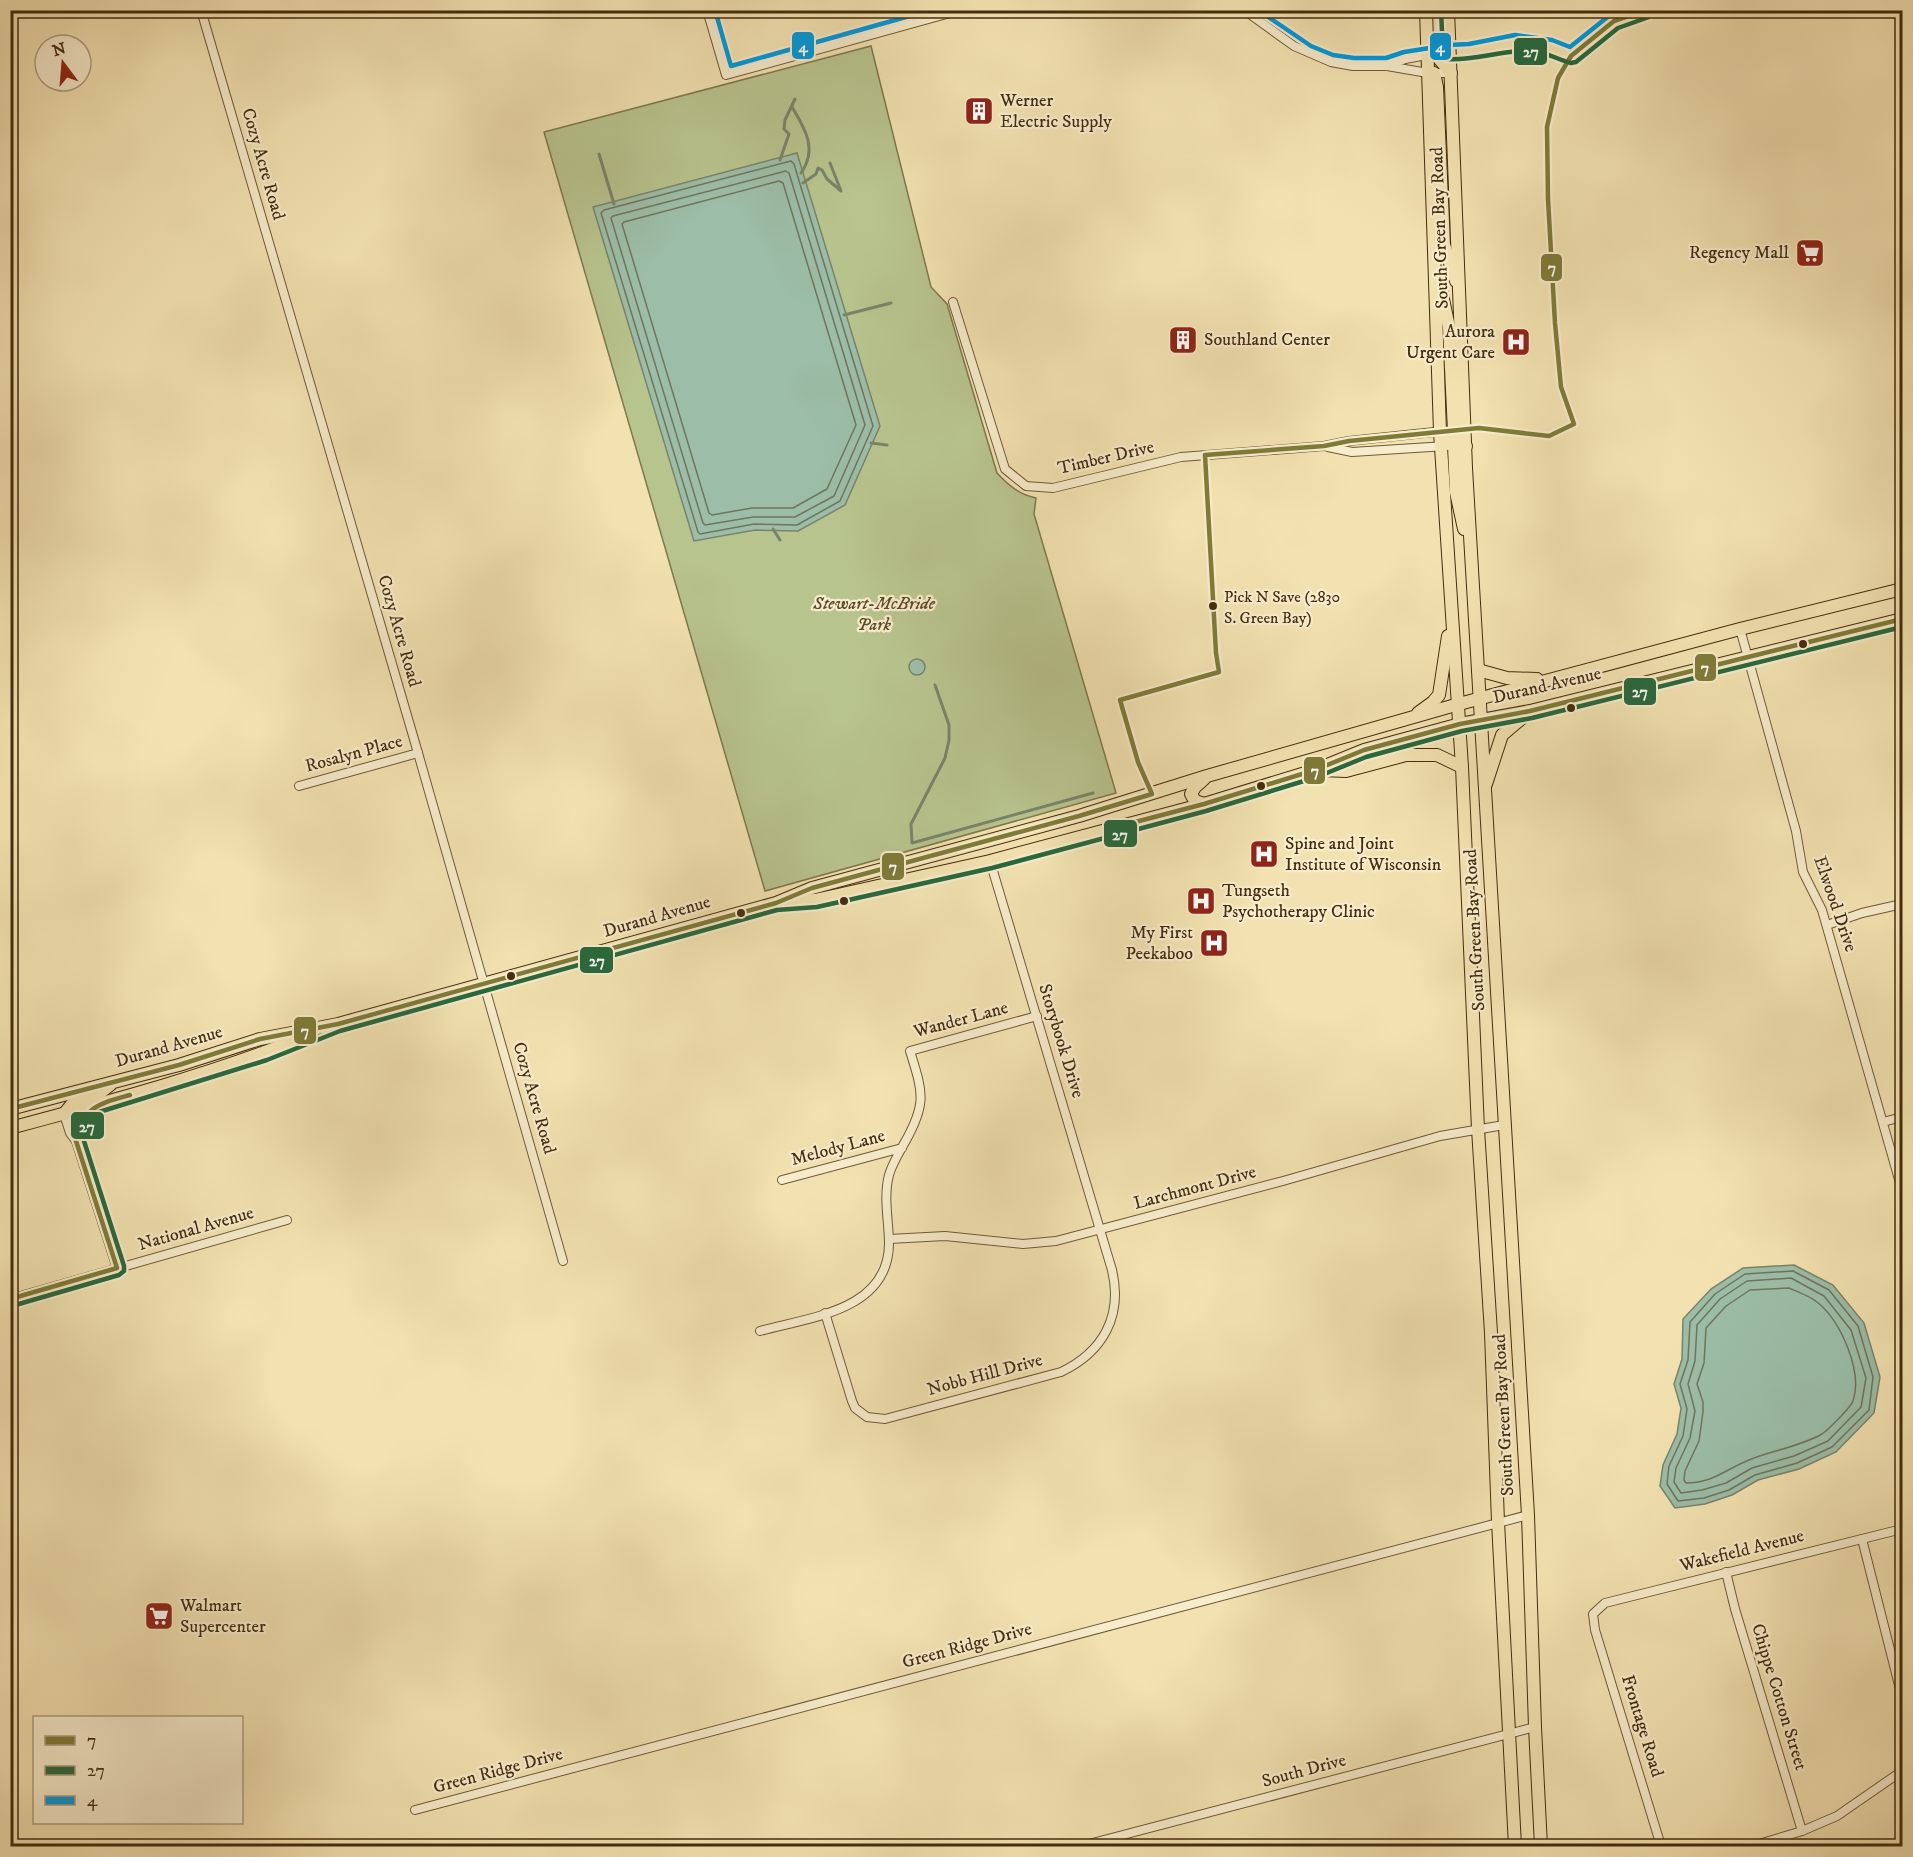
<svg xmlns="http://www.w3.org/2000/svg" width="1913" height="1857" viewBox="0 0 1913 1857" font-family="'IM FELL DW Pica',serif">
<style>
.park{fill:#b8c48e;stroke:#7e784e;stroke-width:1.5}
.water{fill:#9cbea9;stroke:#79846b;stroke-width:1.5}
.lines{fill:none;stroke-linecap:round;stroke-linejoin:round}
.shore{stroke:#70755c;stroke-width:1.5}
.stream{stroke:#79846b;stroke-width:3}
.street-casing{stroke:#705a37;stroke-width:10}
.primary-casing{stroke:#442c0e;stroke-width:14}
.street{stroke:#f7eccc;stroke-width:8}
.primary{stroke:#f3e2b1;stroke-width:12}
.bus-1-casing{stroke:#f7eccc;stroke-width:9}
.bus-2-casing{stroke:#f7eccc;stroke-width:9}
.bus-3-casing{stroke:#f7eccc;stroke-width:9}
.bus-1{stroke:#7f7b37;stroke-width:4.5}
.bus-2{stroke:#27693d;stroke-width:4.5}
.bus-3{stroke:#09d;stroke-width:4.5}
.bus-dot{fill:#442c0e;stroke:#f7eccc;stroke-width:2}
.labels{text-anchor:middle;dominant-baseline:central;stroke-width:4.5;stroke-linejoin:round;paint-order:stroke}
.bus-label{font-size:16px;fill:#442c0e;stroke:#f7eccc;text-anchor:start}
.poi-label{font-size:18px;fill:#442c0e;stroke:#f7eccc;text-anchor:start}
.street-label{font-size:18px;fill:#442c0e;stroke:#f7eccc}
.park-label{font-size:18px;font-style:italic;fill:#5b4a28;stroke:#f7eccc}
.line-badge{stroke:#f7eccc;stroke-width:2}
.badge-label{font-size:16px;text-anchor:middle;font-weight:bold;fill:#fff}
</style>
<rect width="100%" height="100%" fill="#f3e2b1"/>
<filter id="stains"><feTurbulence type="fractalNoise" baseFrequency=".00333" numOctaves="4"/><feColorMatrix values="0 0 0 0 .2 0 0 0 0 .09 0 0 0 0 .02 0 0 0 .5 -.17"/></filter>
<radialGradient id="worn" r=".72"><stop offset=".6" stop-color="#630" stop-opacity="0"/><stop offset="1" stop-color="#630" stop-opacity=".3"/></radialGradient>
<path class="park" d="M871,46L931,287L947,304L997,473C1009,486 1019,494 1036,498L1034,514L1116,793L765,891L544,132Z"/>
<g class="water">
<polygon points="797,153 880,426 845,505 798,531 755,530 694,541 593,207"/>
<circle cx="917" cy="667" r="8"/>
<polygon points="1794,1265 1833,1285 1864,1323 1880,1377 1874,1413 1836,1452 1799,1469 1758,1480 1732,1495 1705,1504 1675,1508 1660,1486 1663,1465 1677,1434 1681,1408 1674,1384 1682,1359 1683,1319 1711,1289 1743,1268"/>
</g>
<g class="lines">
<g class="shore">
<polygon points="791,161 794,164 873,426 840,501 797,525 754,524 700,534 698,532 601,213 604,210"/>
<polygon points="786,171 789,173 865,425 834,496 795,517 753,517 705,525 703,523 611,218 613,216"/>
<polygon points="779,181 783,183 856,425 827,489 793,508 752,508 712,515 709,513 622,224 624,222"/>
<polygon points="1793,1271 1829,1290 1858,1326 1873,1377 1869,1410 1832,1447 1797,1463 1755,1475 1729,1490 1704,1498 1678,1501 1667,1484 1669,1466 1683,1436 1687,1409 1680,1384 1688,1360 1690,1322 1715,1294 1745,1274"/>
<polygon points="1791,1278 1824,1296 1851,1330 1866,1378 1861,1407 1828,1441 1794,1456 1752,1468 1726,1483 1702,1490 1681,1493 1674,1482 1676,1468 1690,1438 1695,1411 1688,1384 1695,1361 1697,1325 1720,1299 1747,1281"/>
<path d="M1789,1288C1798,1292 1810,1296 1817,1302C1841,1321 1863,1372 1853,1401C1851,1407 1828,1430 1822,1434C1799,1447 1773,1450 1749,1460C1726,1469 1713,1483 1686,1483L1684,1480L1685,1471L1699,1441L1703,1412V1402L1697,1384L1704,1363L1706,1328L1726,1306L1750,1290Z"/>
</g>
<g class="stream">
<path d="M792,107C805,129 818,149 801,173"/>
<polyline points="599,154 614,204"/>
<polyline points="780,160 789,134 784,129 785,120 795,99"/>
<polyline points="803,183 816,174 818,168 822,170 827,179 841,191 830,163"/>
<polyline points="844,315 891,303"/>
<polyline points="871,443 887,445"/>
<polyline points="773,529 780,540"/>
<polyline points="935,685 949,725 949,740 945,758 911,824 912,843 1093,793"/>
</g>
<g class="street-casing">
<g id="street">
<polyline points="201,10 416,746 563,1261"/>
<polyline points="707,10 726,75 961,10"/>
<polyline points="1244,10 1294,46 1331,62 1353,66 1387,66 1428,73 1451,73"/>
<polyline points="1387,66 1405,59 1432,54"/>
<polyline points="953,302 1005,469 1026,486 1053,488 1181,457 1324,446 1349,441 1444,431"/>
<polyline points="1328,447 1352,452 1446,446"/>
<polyline points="1740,629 1796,831 1803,872 1822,910 1902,1190"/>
<polyline points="299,786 418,753"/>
<polyline points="1827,925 1862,913 1902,904"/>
<polyline points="64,1114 70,1133 76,1141 117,1268"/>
<polyline points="1883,1122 1902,1117"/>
<polyline points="76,1141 79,1125 91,1107"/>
<polyline points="782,1180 902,1148"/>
<polyline points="889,1239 945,1236 1023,1244 1056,1241 1283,1181 1440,1136 1504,1125"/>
<polyline points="10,1299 287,1220"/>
<path d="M825,1313L852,1401L855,1408L867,1417L885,1419L1061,1372C1103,1352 1123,1316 1112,1270L990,861"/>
<path d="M760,1331C810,1317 888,1311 889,1244C889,1221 883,1198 889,1175C892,1164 899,1153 905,1142C927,1103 923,1093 910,1051L1037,1016"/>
<polyline points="1862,1539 1902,1697"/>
<polyline points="1726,1572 1735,1609 1802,1831"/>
<polyline points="415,1810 1528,1515"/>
<polyline points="1081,1846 1535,1727"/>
<polyline points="1661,1846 1595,1630 1593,1614 1605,1603 1902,1529"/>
<polyline points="1752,1846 1802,1831 1837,1816 1902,1771"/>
</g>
</g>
<g class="primary-casing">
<g id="primary">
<polyline points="1426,10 1440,432 1462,767 1478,1129 1491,1333 1498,1522 1515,1846"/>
<polyline points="1448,10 1466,468 1528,1515 1535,1727 1541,1846"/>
<polyline points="1435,39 1435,54 1451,73"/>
<polyline points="1434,73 1437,87 1444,245 1456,281"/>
<polyline points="1441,290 1449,327 1454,431 1466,446"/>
<polyline points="1440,432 1454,446 1456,492 1464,529"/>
<polyline points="1478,670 1507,678 1537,679"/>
<polyline points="1418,713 1433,702 1439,695 1448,636"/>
<polyline points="1321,770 1346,771 1406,755 1437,755 1462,767"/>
<polyline points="1204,779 1195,787 1191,794 1195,801 1204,804"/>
<polyline points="1486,784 1502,735 1529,712"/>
<polyline points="789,902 815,900 990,861 1204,804 1315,770 1364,750 1460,724 1530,711 1902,619"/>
<polyline points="10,1109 179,1065 260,1039 338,1024 776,903 812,888 1079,816 1207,776 1459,704 1740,629 1902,589"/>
<polyline points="64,1114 73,1103 97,1095 110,1085"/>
<path d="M10,1128C111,1101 213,1074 309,1035"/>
</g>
</g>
<use href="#street" class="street"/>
<use href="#primary" class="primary"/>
<g class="bus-1-casing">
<g id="bus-1">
<polyline points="1120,826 1204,804 1315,770 1364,750 1460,724 1530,711 1902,619"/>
<polyline points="10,1109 179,1065 260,1039 338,1024 776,903 812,888 1079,816 1152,794 1138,762 1120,700 1219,672 1216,653 1205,455 1324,446 1349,441 1479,428 1549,436 1574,424 1561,387 1555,323 1548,199 1547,127 1558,78 1571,56 1614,21 1646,10"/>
<path d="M10,1299L117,1268L76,1141C84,1106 98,1104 130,1095"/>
</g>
</g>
<g class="bus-2-casing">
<g id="bus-2">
<path d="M1441,10L1443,53L1447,59C1477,61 1506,48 1536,52C1548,53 1559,60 1571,63L1576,62L1618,28L1649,17"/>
<polyline points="12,1306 119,1275 124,1271 124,1266 84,1141 86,1128 96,1113 267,1060 340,1031 777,910 817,907 992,868 1206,811 1317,777 1366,757 1462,731 1532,718 1902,627"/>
</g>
</g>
<g class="bus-3-casing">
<g id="bus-3">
<polyline points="715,10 731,66 931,10"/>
<polyline points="1258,10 1311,46 1333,55 1354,58 1386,58 1404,52 1449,45 1469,44 1515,35 1552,40 1570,47 1610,15 1622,10"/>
</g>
</g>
<use href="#bus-1" class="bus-1"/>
<use href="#bus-2" class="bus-2"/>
<use href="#bus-3" class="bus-3"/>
</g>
<defs>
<g id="building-square" transform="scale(1.5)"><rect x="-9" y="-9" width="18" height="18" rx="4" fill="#8f2418" stroke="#f7eccc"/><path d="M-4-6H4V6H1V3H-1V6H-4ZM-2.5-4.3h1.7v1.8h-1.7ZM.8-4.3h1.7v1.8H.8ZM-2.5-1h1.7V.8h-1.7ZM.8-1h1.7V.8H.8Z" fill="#fff"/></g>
<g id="supermarket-square" transform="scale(1.5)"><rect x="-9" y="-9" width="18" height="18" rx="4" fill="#8f2418" stroke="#f7eccc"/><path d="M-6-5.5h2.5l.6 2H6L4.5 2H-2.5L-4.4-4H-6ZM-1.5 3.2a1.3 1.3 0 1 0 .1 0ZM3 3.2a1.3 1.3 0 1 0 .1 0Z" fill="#fff"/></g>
<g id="hospital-square" transform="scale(1.5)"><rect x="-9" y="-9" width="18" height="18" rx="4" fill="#8f2418" stroke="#f7eccc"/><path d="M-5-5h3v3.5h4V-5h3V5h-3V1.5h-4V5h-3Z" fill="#fff"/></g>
</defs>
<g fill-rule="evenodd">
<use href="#building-square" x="979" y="111"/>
<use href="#supermarket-square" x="1810" y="253"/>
<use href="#building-square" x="1183" y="340"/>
<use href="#hospital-square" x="1516" y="342"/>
<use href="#hospital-square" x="1264" y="854"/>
<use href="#hospital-square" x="1201" y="901"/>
<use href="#hospital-square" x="1214" y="943"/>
<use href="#supermarket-square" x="159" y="1616"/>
</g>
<g class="bus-dot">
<circle cx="1213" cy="606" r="5"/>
<circle cx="1803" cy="644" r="5"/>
<circle cx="1571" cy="708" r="5"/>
<circle cx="1261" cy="786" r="5"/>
<circle cx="844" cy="901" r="5"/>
<circle cx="741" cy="913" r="5"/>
<circle cx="511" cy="976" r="5"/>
</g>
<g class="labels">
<g class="bus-label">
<text x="1224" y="597">Pick N Save (2830<tspan x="1224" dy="21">S. Green Bay)</tspan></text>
</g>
<g class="poi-label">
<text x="1000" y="101">Werner<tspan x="1000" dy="21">Electric Supply</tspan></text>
<text x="1789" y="253" text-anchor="end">Regency Mall</text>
<text x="1495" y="332" text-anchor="end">Aurora<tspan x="1495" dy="21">Urgent Care</tspan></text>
<text x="1204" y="340">Southland Center</text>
<text x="1285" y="844">Spine and Joint<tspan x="1285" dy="21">Institute of Wisconsin</tspan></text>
<text x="1222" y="891">Tungseth<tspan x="1222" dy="21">Psychotherapy Clinic</tspan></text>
<text x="1193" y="933" text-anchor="end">My First<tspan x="1193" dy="21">Peekaboo</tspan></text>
<text x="180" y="1606">Walmart<tspan x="180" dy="21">Supercenter</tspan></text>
</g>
<g class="street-label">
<text transform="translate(263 164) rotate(74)">Cozy Acre Road</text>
<text transform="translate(1440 228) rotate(-92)">South Green Bay Road</text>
<text transform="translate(1106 458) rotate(-13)">Timber Drive</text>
<text transform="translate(399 631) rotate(74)">Cozy Acre Road</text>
<text transform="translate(1547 686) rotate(-13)">Durand Avenue</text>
<text transform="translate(354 754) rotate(-15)">Rosalyn Place</text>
<text transform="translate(1835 904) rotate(71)">Elwood Drive</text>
<text transform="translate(657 917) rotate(-16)">Durand Avenue</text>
<text transform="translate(1475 930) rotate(-93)">South Green Bay Road</text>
<text transform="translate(961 1020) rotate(-15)">Wander Lane</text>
<text transform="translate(1061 1041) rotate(73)">Storybook Drive</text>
<text transform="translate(169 1047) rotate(-16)">Durand Avenue</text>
<text transform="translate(534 1098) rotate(74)">Cozy Acre Road</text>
<text transform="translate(838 1148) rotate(-15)">Melody Lane</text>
<text transform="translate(1195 1188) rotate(-15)">Larchmont Drive</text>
<text transform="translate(196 1229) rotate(-16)">National Avenue</text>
<text transform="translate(985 1375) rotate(-15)">Nobb Hill Drive</text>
<text transform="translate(1504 1415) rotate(-93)">South Green Bay Road</text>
<text transform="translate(1742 1551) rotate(-14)">Wakefield Avenue</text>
<text transform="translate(967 1646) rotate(-15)">Green Ridge Drive</text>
<text transform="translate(1779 1697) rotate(73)">Chippe Cotton Street</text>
<text transform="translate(1642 1726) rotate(73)">Frontage Road</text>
<text transform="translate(498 1771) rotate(-15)">Green Ridge Drive</text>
<text transform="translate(1304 1771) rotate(-15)">South Drive</text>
</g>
<g class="park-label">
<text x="874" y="604">Stewart-McBride<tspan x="874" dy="21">Park</tspan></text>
</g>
</g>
<g class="line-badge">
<rect x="791" y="31" width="24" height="29" rx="6" fill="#09d"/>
<rect x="1429" y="32" width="23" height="29" rx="6" fill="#09d"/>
<rect x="1513" y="37" width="35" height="29" rx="6" fill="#27693d"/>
<rect x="1540" y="253" width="23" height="29" rx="6" fill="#7f7b37"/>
<rect x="1694" y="653" width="23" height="29" rx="6" fill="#7f7b37"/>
<rect x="1623" y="677" width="34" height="29" rx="6" fill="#27693d"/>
<rect x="1303" y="756" width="23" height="29" rx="6" fill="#7f7b37"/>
<rect x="1103" y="819" width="35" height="29" rx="6" fill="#27693d"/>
<rect x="881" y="852" width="24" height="29" rx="6" fill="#7f7b37"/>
<rect x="579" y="946" width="35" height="28" rx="6" fill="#27693d"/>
<rect x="293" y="1016" width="24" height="29" rx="6" fill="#7f7b37"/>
<rect x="70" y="1111" width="35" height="29" rx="6" fill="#27693d"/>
</g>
<g class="badge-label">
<text x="803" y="52">4</text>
<text x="1440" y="52">4</text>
<text x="1531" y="57">27</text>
<text x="1552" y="273">7</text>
<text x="1705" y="673">7</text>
<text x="1640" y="697">27</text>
<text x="1315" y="776">7</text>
<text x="1120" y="840">27</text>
<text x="893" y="872">7</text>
<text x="597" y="966">27</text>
<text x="305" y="1036">7</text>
<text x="87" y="1132">27</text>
</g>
<rect width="1913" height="1857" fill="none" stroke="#f3e2b1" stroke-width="36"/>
<rect x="12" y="12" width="1889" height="1833" fill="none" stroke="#442c0e" stroke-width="3"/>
<rect x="18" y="18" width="1877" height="1821" fill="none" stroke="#442c0e" stroke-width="1.5"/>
<rect x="33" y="1716" width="210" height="108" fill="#f7eccc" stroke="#af9f80" stroke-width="1.5"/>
<rect x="45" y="1736" width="30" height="9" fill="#7f7b37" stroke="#af9f80" stroke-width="1.5"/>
<text x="87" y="1746" font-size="18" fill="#442c0e">7</text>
<rect x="45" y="1766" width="30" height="9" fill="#27693d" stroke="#af9f80" stroke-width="1.5"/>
<text x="87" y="1776" font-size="18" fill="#442c0e">27</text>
<rect x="45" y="1796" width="30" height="9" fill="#0099dd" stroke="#af9f80" stroke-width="1.5"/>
<text x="87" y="1806" font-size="18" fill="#442c0e">4</text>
<g transform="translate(63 63) rotate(344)"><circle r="28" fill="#f7eccc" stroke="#af9f80" stroke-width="1.5"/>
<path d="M0-4.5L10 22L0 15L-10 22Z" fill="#8f2418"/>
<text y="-9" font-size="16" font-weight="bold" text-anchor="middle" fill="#442c0e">N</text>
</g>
<rect width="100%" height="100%" filter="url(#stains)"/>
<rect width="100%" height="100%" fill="url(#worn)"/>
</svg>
